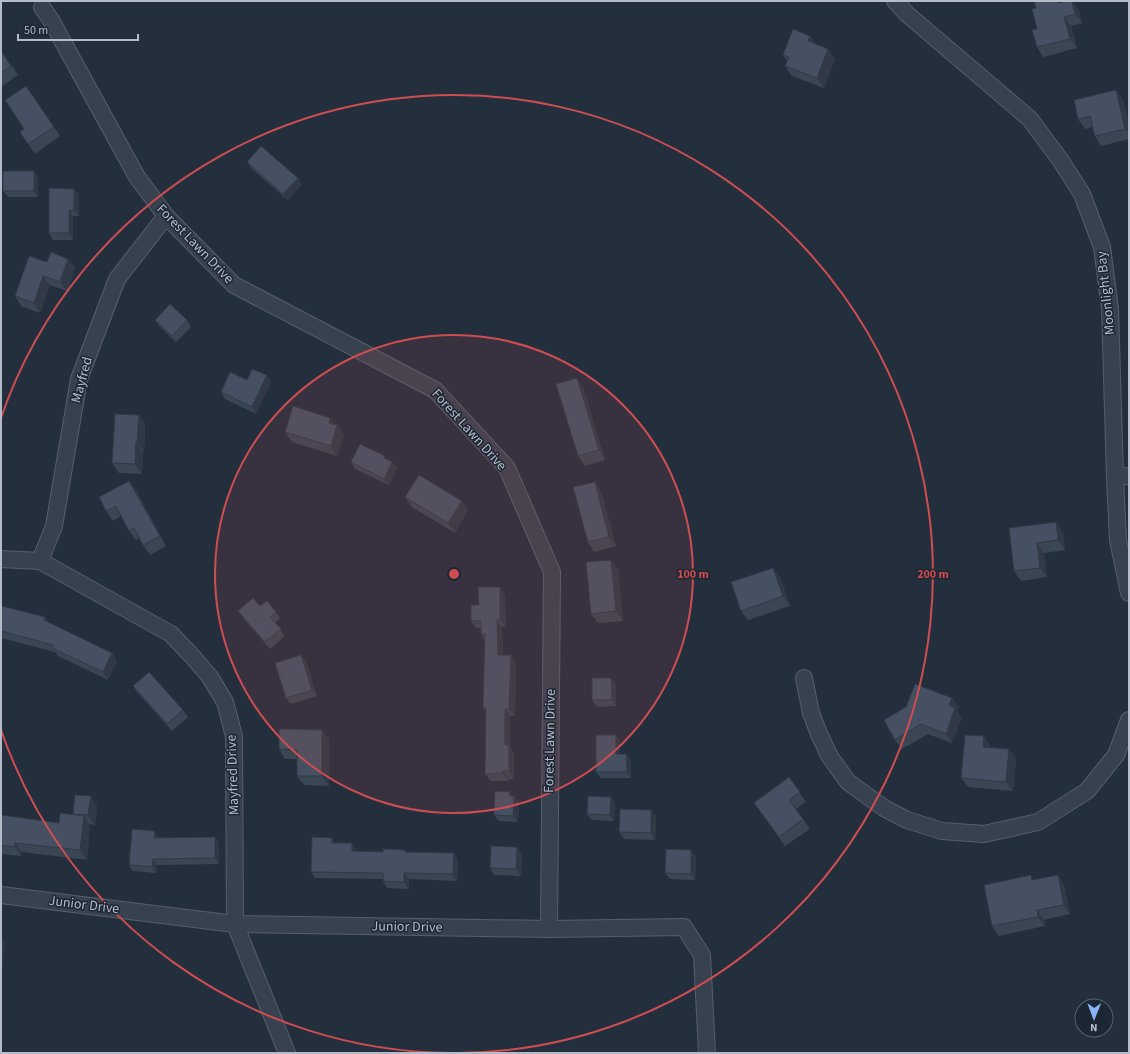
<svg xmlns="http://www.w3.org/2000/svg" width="1130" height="1054" viewBox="0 0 1130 1054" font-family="'Source Sans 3',sans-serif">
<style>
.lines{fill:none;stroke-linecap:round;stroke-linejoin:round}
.minor-casing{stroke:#565f6c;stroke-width:18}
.minor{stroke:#38414e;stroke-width:16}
.wall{fill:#3b4654}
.shaded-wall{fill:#303945}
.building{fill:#455162;stroke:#303945}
.ring{fill:none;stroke:#ce4d50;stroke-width:2}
.labels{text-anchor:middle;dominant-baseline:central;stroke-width:3;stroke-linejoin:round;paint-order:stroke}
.street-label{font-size:14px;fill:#b4bcc9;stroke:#1d2633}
.centre{fill:#ce4d50;stroke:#1d2633;stroke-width:2}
.ring-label{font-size:12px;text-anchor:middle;font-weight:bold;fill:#ce4d50;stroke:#1d2633;stroke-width:3;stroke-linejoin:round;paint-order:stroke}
</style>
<rect width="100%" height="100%" fill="#242f3e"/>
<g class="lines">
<g class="minor-casing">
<g id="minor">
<polyline points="895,1 907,14 1030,119 1061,161 1082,194 1102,247 1110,309 1115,477 1118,540 1129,593"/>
<polyline points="42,7 51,20 137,177 166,216 234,285 435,390 507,468 552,572 549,929"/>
<polyline points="1115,477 1129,476"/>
<polyline points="1,559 40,561 171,634 192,656 210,677 225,702 234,736 235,924 287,1053"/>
<polyline points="40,561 54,526 79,379 117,279 166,216"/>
<polyline points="804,678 811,713 819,734 830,757 848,782 884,808 907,820 942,831 984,834 1038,822 1087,791 1116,755 1129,720"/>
<polyline points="1,895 235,924 549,929 684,927 702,955 707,1053"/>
</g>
</g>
<use href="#minor" class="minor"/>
</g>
<g class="wall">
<polygon points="1067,1 1072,1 1078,9 1082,23 1071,26 1077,48 1043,57 1037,47 1063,2"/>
<polygon points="810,36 817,45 835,59 824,88 792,76 785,66 787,61 783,55"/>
<polygon points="1,50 18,75 1,87"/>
<polygon points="26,86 60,136 35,154 20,132 24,129"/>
<polygon points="1116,90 1123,100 1129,125 1129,139 1101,146 1095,136 1092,127 1085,129 1078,119"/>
<polygon points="247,162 298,178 302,184 288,200 252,169"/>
<polygon points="38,177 38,197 8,197 3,191"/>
<polygon points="74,189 79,195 79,216 73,216 73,240 53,240 49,233"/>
<polygon points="68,259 75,268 67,291 50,285 40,313 21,306 15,296 47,262"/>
<polygon points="155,320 187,320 191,327 176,342 159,326"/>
<polygon points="247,380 271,382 256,414 225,399 221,392"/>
<polygon points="583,387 605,460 585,466 578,456"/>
<polygon points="139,415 145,424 144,452 143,452 142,474 119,473 112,463"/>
<polygon points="330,418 335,425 337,425 344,435 337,456 292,442 285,432"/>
<polygon points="387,459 392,462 397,468 389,485 355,469 351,462"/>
<polygon points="129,481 136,490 166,546 150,555 143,545 139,538 136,540 129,531 121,516 113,521 106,511"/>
<polygon points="595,482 601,491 616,546 594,552 588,542"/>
<polygon points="405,497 462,501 468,510 455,533 412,507"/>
<polygon points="1009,528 1063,532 1065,550 1044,553 1047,577 1021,581 1014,571"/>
<polygon points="773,568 780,577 790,606 748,620 741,611"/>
<polygon points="618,569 623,621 598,623 591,614"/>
<polygon points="505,595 506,627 502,627 503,655 511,655 516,663 515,716 510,716 510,747 514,753 514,779 509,779 509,781 491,781 485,774 486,711 483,708 485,641 481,634 481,628 476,628 471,621 479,605"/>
<polygon points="260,606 276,612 280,618 275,623 285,636 270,649 243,618 238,611"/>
<polygon points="1,609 49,623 112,653 117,661 108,680 58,656 55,652 1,638"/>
<polygon points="306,661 317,696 291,704 286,698"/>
<polygon points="611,678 616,684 616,706 597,707 592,700"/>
<polygon points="133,686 183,710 188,717 172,731 137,692"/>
<polygon points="952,698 959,707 957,711 962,717 952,743 928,734 902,749 895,740"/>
<polygon points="616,735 620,741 620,754 626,754 631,761 631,778 601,778 596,772"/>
<polygon points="329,739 329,786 304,785 297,776 297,759 285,759 279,749"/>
<polygon points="991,746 991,748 1009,749 1016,759 1013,791 968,787 961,778"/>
<polygon points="789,777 806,802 796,809 810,829 785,846 754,803"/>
<polygon points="513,796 519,802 518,822 499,821 494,815"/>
<polygon points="611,797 615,804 614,821 592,820 587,814"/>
<polygon points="97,806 95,825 89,824 90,826 87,860 22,852 21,856 1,854 1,815 59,823 74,815 73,814"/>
<polygon points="656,816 655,840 624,839 619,832"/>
<polygon points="215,837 219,843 219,864 157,865 156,873 133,871 129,865 159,838"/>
<polygon points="335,843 352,843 356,850 356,851 383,852 406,852 458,860 457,881 409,879 409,889 387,888 383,881 383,879 315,878 311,872"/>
<polygon points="517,847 522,854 521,876 494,875 490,868"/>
<polygon points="696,857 695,880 670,879 665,873"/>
<polygon points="1034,880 1064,885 1070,914 1044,920 1045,926 999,936 992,926"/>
</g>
<g class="shaded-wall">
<polygon points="1072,1 1078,9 1082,23 1075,14"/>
<polygon points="1064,17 1071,26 1077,48 1070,39"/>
<polygon points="810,36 817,45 808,41"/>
<polygon points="828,49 835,59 824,88 817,78"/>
<polygon points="1116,90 1123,100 1129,125 1129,134 1125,129"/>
<polygon points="34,171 38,177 38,197 34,191"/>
<polygon points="298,178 302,184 288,200 283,194"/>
<polygon points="74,189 79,195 79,216 74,210"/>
<polygon points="69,210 73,216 73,240 69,233"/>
<polygon points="68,259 75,268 67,291 60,282"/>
<polygon points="43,276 50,285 40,313 34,303"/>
<polygon points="267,375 271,382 256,414 252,407"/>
<polygon points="577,378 583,387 605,460 599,450"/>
<polygon points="139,415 145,424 144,452 137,442"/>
<polygon points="330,418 337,427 337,425 344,435 337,456 331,446 329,423"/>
<polygon points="136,442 143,452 142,474 135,464"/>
<polygon points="392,462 397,468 389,485 384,479"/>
<polygon points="129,481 136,490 166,546 160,536"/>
<polygon points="595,482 601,491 616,546 609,537"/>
<polygon points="462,501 468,510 455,533 448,523"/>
<polygon points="1056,522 1063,532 1065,550 1058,540"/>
<polygon points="1037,543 1044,553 1047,577 1040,568"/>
<polygon points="611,560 618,569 623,621 616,611"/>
<polygon points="773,568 780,577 790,606 783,596"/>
<polygon points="500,587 505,595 506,627 500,620"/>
<polygon points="45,617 51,625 44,620"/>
<polygon points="497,620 502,627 503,663 498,655"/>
<polygon points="112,653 117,661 108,680 103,672"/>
<polygon points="301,655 306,661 317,696 312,690"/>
<polygon points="511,655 516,663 515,716 509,709"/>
<polygon points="611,678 616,684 616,706 612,700"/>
<polygon points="952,698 959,707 957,711 962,717 952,743 946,734 949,705"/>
<polygon points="505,709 510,716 510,747 514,753 514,779 509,771 505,745"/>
<polygon points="322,730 329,739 329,786 322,776"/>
<polygon points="616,735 620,741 620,761 616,754"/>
<polygon points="984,736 991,746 990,757 983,747"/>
<polygon points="1009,749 1016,759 1013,791 1006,782"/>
<polygon points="626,754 631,761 631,778 627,772"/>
<polygon points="503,771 509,779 509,781 503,773"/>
<polygon points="510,792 514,798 514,796 519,802 518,822 513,816 510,796"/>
<polygon points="91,796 97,806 95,825 88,815"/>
<polygon points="611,797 615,804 614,821 610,815"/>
<polygon points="651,810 656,816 655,840 651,833"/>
<polygon points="84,816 90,826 87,860 80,850"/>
<polygon points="155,831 159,838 154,838"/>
<polygon points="215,837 219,843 219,864 215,858"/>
<polygon points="332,838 336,844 332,843"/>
<polygon points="15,843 22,852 21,856 15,847"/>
<polygon points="352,843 356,850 356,857 352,851"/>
<polygon points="517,847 522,854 521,876 516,869"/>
<polygon points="691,850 696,857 695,880 691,874"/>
<polygon points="454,853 458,860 457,881 453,874"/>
<polygon points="153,859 157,865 156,873 152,867"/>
<polygon points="404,873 409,879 409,889 404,882"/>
<polygon points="1058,875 1064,885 1070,914 1064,905"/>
<polygon points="1037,910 1044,920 1045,926 1038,917"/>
<polygon points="1,936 5,943 1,982"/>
</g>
<g class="building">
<polygon points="1034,1 1058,1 1059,3 1067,1 1072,1 1075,14 1064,17 1070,39 1037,47 1032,30 1037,29 1032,9 1036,8"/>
<polygon points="793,29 810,36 808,41 828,49 817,78 785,66 789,57 783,55"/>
<polygon points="1,51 11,66 1,73"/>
<polygon points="26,86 54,127 28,144 20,132 24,129 5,100"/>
<polygon points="1116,90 1125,129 1095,136 1090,116 1078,119 1074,100"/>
<polygon points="261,146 298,178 283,194 247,162"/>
<rect x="3" y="171" width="31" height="20"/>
<polygon points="49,188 74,189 74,210 69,210 69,233 49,233"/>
<polygon points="51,252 68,259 60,282 43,276 34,303 15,296 29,256 47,262"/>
<polygon points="170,304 187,320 172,336 155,320"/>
<polygon points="252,369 267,375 252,407 221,392 230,372 247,380"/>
<polygon points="577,378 599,450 578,456 556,384"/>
<polygon points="293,406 330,418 329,423 337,425 331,446 285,432"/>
<polygon points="115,414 139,415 137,442 136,442 135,464 112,463"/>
<polygon points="360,444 385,456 384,458 392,462 384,479 351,462"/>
<polygon points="419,475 462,501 448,523 405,497"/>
<polygon points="129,481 160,536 143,545 134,528 129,531 116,506 106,511 99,497"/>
<polygon points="595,482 609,537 588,542 573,487"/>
<polygon points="1056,522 1058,540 1037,543 1040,568 1014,571 1009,528"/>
<polygon points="611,560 616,611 591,614 586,562"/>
<polygon points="773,568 783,596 741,611 731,582"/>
<polygon points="478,587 500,587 500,620 497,620 498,655 511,655 509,709 505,709 505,745 509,745 509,771 503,771 503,773 485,774 486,708 483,708 485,634 481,634 481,621 471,621 471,605 479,605"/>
<polygon points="253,598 260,606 267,601 276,612 270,617 281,629 265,642 238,611"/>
<polygon points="2,606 45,617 44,620 112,653 103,672 52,648 53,645 1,631 1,609"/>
<polygon points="301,655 312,690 286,698 275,663"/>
<polygon points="149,672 183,710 167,724 133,686"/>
<polygon points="592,678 611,678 612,700 592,700"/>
<polygon points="915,684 952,698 949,705 955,708 946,734 921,724 895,740 884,720 906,707"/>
<polygon points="279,729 322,730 322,776 297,776 297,750 279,749"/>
<polygon points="596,735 616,735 616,754 626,754 627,772 596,772"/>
<polygon points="965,735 984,736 983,747 1009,749 1006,782 961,778"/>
<polygon points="789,777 800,792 789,800 803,819 779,837 754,803"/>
<polygon points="495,791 510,792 510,796 514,796 513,816 494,815"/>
<polygon points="75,795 91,796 88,815 73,814"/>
<polygon points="588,796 611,797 610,815 587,814"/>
<polygon points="620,809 651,810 651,833 619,832"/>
<polygon points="60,813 84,816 80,850 15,843 15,847 1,845 1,815 59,823"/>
<polygon points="132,829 155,831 154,838 215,837 215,858 153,859 152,867 129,865"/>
<polygon points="312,837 332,838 332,843 352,843 352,851 383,852 383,849 405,850 405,852 454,853 453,874 404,873 404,882 383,881 383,873 311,872"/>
<polygon points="491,846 517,847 516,869 490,868"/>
<polygon points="666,849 691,850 691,874 665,873"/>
<polygon points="1031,875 1032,880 1058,875 1064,905 1037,910 1038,917 992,926 984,885"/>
</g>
<circle cx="454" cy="574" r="239" fill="#ce4d50" fill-opacity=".12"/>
<g class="ring">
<circle cx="454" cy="574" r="239"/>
<path d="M450 1053A479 479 0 0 1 1 730M1 418A479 479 0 1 1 458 1053"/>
</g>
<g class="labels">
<g class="street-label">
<text transform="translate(195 244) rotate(46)">Forest Lawn Drive</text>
<text transform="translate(1106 293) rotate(-96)">Moonlight Bay</text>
<text transform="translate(82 380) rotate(-75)">Mayfred</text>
<text transform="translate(469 430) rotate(48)">Forest Lawn Drive</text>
<text transform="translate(550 741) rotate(-89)">Forest Lawn Drive</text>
<text transform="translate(233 775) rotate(-92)">Mayfred Drive</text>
<text transform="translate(84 905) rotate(7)">Junior Drive</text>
<text transform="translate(407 927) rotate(1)">Junior Drive</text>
</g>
</g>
<circle cx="454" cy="574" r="6" class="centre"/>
<g class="ring-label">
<text x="693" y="578">100 m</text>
<text x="933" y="578">200 m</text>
</g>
<rect width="1130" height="1054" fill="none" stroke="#b4bcc9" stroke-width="4"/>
<g transform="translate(1094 1018) rotate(181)"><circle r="19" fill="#1d2633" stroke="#59626f"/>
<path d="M0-3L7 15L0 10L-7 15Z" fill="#8ab4f8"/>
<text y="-6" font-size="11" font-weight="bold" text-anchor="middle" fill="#b4bcc9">N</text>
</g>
<path d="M18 34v6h120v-6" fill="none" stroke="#b4bcc9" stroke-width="2"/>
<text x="24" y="34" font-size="12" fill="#b4bcc9" stroke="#1d2633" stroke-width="3" paint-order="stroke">50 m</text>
</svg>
